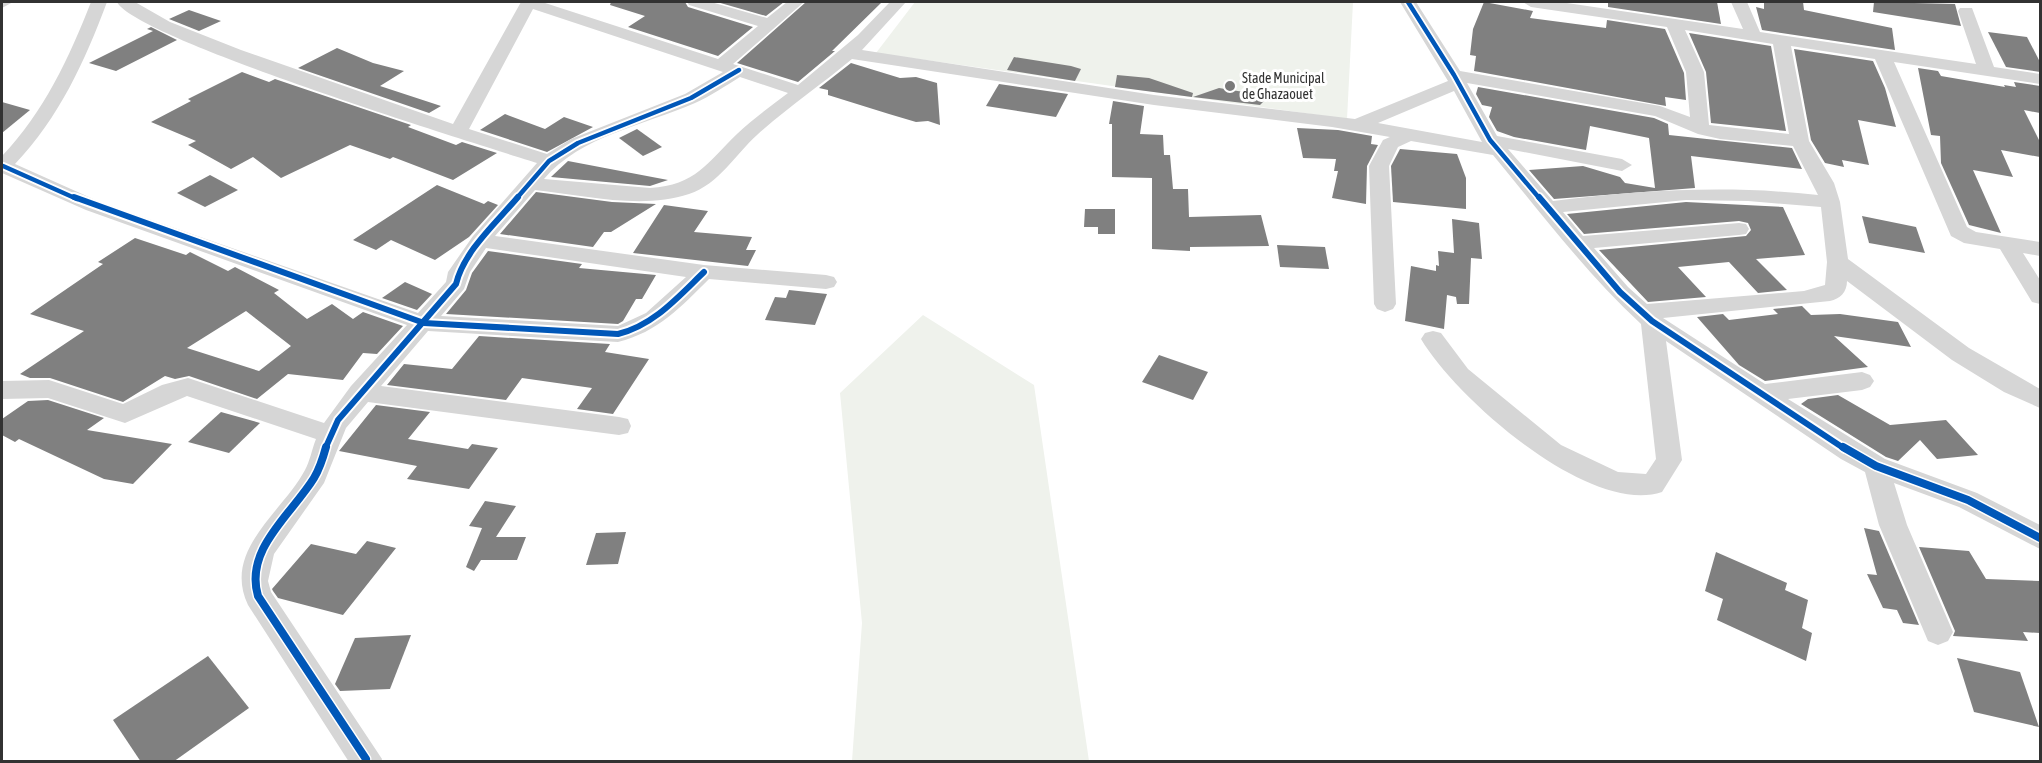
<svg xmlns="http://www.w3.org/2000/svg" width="2042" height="763" viewBox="0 0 2042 763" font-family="'Asap Condensed',sans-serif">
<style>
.green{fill:#eff2ec}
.building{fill:#808080;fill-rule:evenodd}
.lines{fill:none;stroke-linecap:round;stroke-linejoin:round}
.minor{fill:#d6d6d6;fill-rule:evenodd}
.cycleway-far2-casing{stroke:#fff;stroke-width:8}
.cycleway-far1-casing{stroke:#fff;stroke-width:10}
.cycleway-casing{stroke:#fff;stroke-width:11}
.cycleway-far2{stroke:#0057b8;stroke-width:4.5}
.cycleway-far1{stroke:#0057b8;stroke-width:6}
.cycleway{stroke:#0057b8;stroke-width:8}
.poi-dot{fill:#7a7a7a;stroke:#fff;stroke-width:2}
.labels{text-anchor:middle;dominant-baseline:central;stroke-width:6;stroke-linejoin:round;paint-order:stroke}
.far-poi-label{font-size:14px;fill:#323232;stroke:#fff;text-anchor:start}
</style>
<rect width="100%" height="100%" fill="#fff"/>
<g class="green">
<polygon points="915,2 1353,2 1347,119 876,53"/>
<polygon points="923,315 1034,385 1089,761 852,761 862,623 840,393"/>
</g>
<g class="building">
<polygon points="611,2 685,2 688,7 753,27 718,56 628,27 645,16 610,5"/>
<polygon points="717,2 784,2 766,16"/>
<polygon points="806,2 882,2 832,51 835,51 798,82 737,63"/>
<polygon points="1484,2 1533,11 1530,18 1606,28 1607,20 1665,29 1684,73 1686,100 1665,97 1666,106 1474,71 1476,56 1470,55 1473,29"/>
<polygon points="1608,2 1717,2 1721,24 1608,7"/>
<polygon points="1764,2 1803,2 1804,10 1892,28 1895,50 1762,30 1756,7 1764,9"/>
<polygon points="1874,2 1955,4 1961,26 1873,12"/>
<polygon points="189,10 221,21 199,31 169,19"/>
<polygon points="151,27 177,40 116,71 89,63 153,31 147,29"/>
<polygon points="1988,32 2027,37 2040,62 2040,72 2006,67"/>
<polygon points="1689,33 1771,46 1786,131 1711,123 1706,72"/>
<polygon points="337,48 373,63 404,71 380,86 441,106 429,113 298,68"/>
<polygon points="1794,49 1873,61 1885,88 1896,127 1858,120 1869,165 1842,160 1844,167 1825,163 1811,140"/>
<polygon points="1014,57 1071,66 1081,69 1075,81 1007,70"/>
<polygon points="851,63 900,78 916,77 937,83 940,125 928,121 916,122 889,114 828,95 828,90 819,88"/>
<polygon points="1918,68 1938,71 1941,76 2005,87 2004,85 2016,87 2014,82 2040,86 2040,113 2024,110 2040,142 2040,157 2001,150 2013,177 1973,170 2001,233 1969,225 1941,163 1940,136 1931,135"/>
<polygon points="242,72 269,82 275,79 411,125 408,127 456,145 462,142 497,153 453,180 393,157 390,159 350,145 281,178 253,157 231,169 188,145 196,141 151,122 191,101 188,99"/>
<polygon points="1117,75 1149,78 1193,93 1192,97 1115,87"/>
<polygon points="999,84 1068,94 1056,117 986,106"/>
<polygon points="1478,87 1654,118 1668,124 1669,135 1792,148 1802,169 1691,156 1695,188 1554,199 1529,170 1583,166 1620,177 1625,183 1655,188 1649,138 1590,126 1586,150 1514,137 1497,131 1489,117 1492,107 1482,105 1476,94"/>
<polygon points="1219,88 1269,96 1260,105 1193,97"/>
<polygon points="1113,101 1144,106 1140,134 1163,135 1164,155 1170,155 1173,189 1188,189 1189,217 1261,215 1269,246 1190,247 1190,251 1152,249 1152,178 1112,177 1112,124 1109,124"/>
<polygon points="2,102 30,110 2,133"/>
<polygon points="505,114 545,129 564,117 593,127 547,152 480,130"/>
<polygon points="1297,128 1338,130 1372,136 1371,144 1378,145 1367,166 1366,204 1332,198 1338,171 1334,171 1336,159 1303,158"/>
<polygon points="637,129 662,147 643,156 619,138"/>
<polygon points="1400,149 1457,154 1466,178 1466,209 1393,202 1391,166"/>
<polygon points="568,161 668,180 650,186 551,177"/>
<polygon points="210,175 238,190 205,207 177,193"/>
<polygon points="437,185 484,204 488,201 498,205 469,237 435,260 391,240 376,250 353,240"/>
<polygon points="536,192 612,202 656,204 611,232 604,232 593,247 500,234"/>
<polygon points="1686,202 1783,207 1805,255 1756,259 1787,290 1758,293 1729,262 1678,267 1706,297 1648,302 1599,250 1746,236 1751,230 1748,223 1739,221 1584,234 1567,214"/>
<polygon points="664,205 708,211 694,232 752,237 746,250 756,250 748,266 633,253"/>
<polygon points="1085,209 1115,209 1115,234 1098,234 1098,227 1084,227"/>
<polygon points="1862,216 1916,227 1925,253 1869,243"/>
<polygon points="1452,219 1479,223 1482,259 1471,258 1469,304 1457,304 1456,297 1447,295 1444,329 1405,321 1411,266 1436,271 1436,265 1439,266 1438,251 1454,253"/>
<path d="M135,238L186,255L190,252L228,271L235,267L279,290L274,293L307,319L332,304L353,319L363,312L403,326L377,354L363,353L343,380L288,374L257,399L189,376L175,379L165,376L123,402L50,378H30L20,374L84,331L30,314L103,264L98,262ZM246,311L291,346L259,371L187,348Z"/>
<polygon points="1277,245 1325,247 1329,269 1280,267"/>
<polygon points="488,251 582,264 579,268 656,275 642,299 636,299 623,321 618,324 446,314 466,290 472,273"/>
<polygon points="405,282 432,294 417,310 382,298"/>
<polygon points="789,290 827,294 815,325 765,320 775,297 786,298"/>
<polygon points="1802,306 1811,315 1840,314 1898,322 1911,347 1834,336 1868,367 1765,381 1739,365 1697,317 1723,314 1729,320 1778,314 1773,309"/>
<polygon points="479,336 610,344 605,352 649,359 613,414 577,409 592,388 522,378 506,400 387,385 404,364 452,369"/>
<polygon points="1159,355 1208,372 1193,400 1142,382"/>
<polygon points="1838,395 1890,425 1946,420 1978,455 1937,459 1920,440 1898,461 1886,457 1801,404 1808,399"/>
<polygon points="48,400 104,418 87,430 172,444 133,484 104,479 19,439 15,442 2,435 2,419 28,401"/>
<polygon points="376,405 430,412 408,439 468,449 472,444 498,448 469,489 407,479 417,466 339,451"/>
<polygon points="221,412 260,423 229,453 188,442"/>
<polygon points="485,501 516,506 496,537 526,537 517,560 481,560 474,571 466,567 482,528 469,526"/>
<polygon points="1864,528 1879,531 1919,625 1903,623 1897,610 1883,608 1867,574 1877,575"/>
<polygon points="626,532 618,564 586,565 596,533"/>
<polygon points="367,541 396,548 343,615 278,598 273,591 272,589 311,544 356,554"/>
<polygon points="1919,547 1969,551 1986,579 2040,581 2040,633 2023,632 2028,641 1953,636 1955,631"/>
<polygon points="1716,552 1787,583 1785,590 1808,600 1802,628 1812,633 1806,661 1717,620 1723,599 1705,591"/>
<polygon points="411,635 390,689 340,691 335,684 355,638"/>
<polygon points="208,656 249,708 173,762 141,762 113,720"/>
<polygon points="1957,658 2020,672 2039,727 1974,712"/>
</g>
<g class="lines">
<g class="minor">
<polygon points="2,2 13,2 2,8"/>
<path d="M91,2H107C85,61 59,118 15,164L100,202L418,313L446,282L448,272L473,236L537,163C477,144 136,39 117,2H135L170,22L241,50L453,124L521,2H542L718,59L758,26L689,5L687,2H711L767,18L787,2H804L733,64L798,85L858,35L890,2H906L862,50L1154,95L1355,119L1448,81L1400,2H1416L1460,71L1660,106L1690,117L1686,72L1667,27L1531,7L1523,2H1560L1743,29L1731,2H1747L1760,32L1976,64L1958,11L1960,8H1972L1994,67L2040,74V84L1894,62L1967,227L1976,232L2040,242V256L2023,253L2040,280V304L2032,302L2000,249L1964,243L1951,236L1875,59L1791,46L1809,141L1834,183L1840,202L1848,259L1969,348L2040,389V408L2004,392L1952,360L1847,281C1847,292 1840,299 1830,301L1663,318L1765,384L1862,372L1870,375L1874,381L1870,387L1862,390L1788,399L1885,459L1977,493L2040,525V549L1959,507L1894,483L1907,525L1953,632L1948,641L1938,645L1928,641L1879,525L1865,472L1841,459L1666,341L1682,460L1662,492C1589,516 1456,398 1421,339L1425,333L1433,331L1441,333L1468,369L1561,445L1618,472L1646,474L1656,459L1641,324C1586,273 1541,213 1493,155L1411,141L1398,147L1389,166L1396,304L1393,309L1385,312L1377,309L1374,304L1369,166L1383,140L1390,137L1332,127L1154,105L852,59C821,85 788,107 757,135C735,155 719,184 689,194C642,210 583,195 535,190L495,236L704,265L826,275L834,277L837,282L834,287L826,289L709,279C681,307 658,332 618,342L428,331L381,386L619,417L628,419L631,426L628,433L619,435L368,402L346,428L324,483L274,554L268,581L271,592L382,759L381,762H349L248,605C222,550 282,513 305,470C310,461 312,449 316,439L187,396L125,423L48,398L2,399V381L49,380L123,404L162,385L188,378L324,423L351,386L407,325L86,210L2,173V156C44,112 69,58 91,2ZM533,9L723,72L685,94L571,139L547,154L469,129ZM1685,30L1773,44L1789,134L1709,125L1704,72ZM740,77L788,93C771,106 753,119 737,134C707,163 696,185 650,188L544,179C580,136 645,125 695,103C711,96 725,86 740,77ZM1467,83L1655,116L1698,134L1720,139L1793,146L1818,195C1728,185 1642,190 1553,201L1508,149L1622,171L1632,165L1622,159L1497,136ZM1454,91L1482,142L1378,123ZM1686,200L1748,201L1821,207L1827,262L1825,285L1804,291L1647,304L1628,287L1594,248L1739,235L1746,234L1749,229L1746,224L1739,223L1583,236L1563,212ZM486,248L686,277L646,313L618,326L441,316L464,289L470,272Z"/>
</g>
<g class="cycleway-far2-casing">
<g id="cycleway-far2">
<polyline points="1408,2 1454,75 1490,140 1540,199"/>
<polyline points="3,166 77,199"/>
<polyline points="516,199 549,161 578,143 691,98 739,70"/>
</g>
</g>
<g class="cycleway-far1-casing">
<g id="cycleway-far1">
<path d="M74,197L424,323L618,334C654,325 678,297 704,272"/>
<polyline points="1539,197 1620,292 1652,321 1845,449"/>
<path d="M325,449L338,420L456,284C464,251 496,223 518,197"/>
</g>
</g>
<g class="cycleway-casing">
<g id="cycleway">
<path d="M326,447C323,458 320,468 314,478C292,514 244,549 258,596L366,759"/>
<polyline points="1843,447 1876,466 1968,500 2040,538"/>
</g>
</g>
<use href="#cycleway-far2" class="cycleway-far2"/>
<use href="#cycleway-far1" class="cycleway-far1"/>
<use href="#cycleway" class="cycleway"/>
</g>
<circle class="poi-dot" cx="1230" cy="86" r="6"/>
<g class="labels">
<g class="far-poi-label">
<text x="1242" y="78">Stade Municipal<tspan x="1242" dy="16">de Ghazaouet</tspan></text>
</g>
</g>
<rect width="2042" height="763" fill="none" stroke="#323232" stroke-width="6"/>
</svg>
